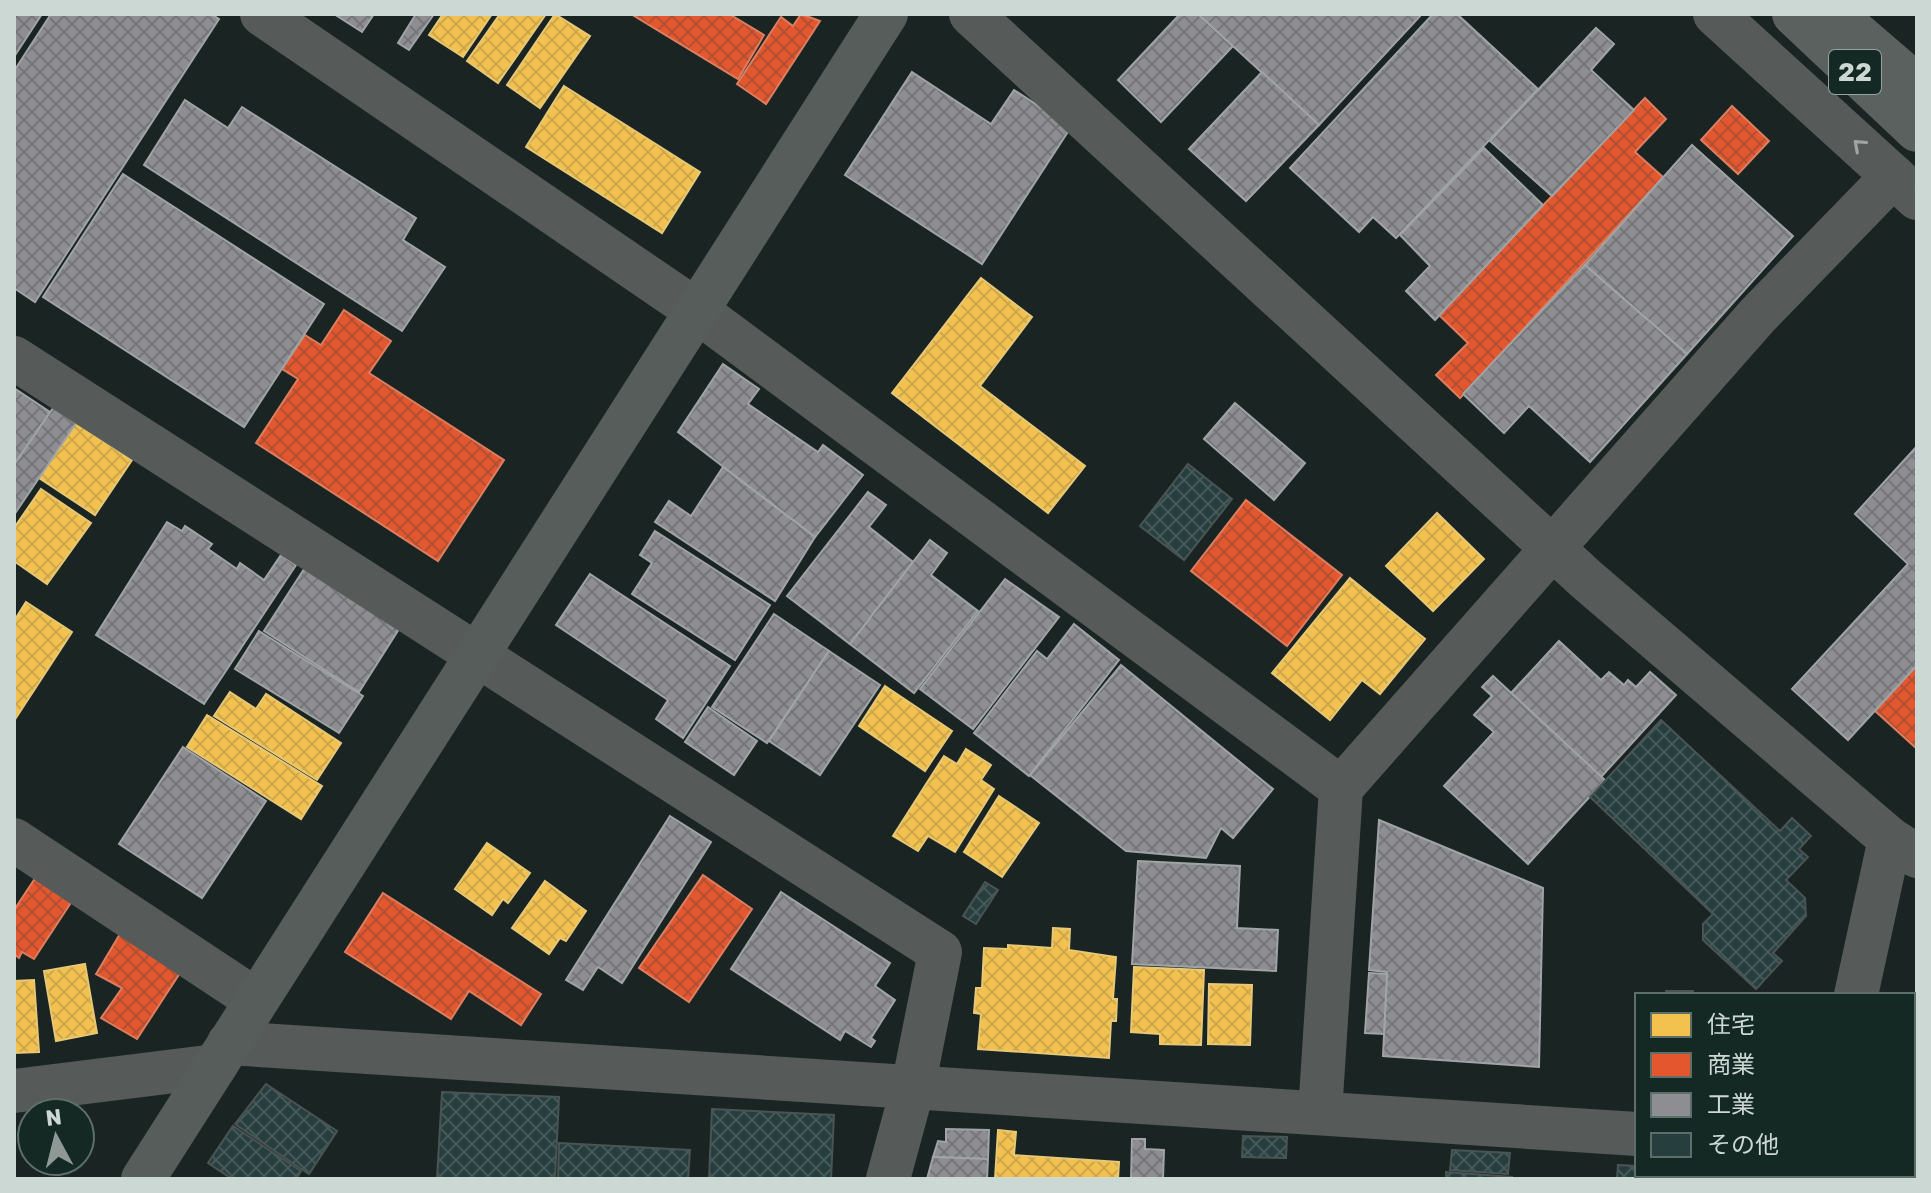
<svg xmlns="http://www.w3.org/2000/svg" width="1931" height="1193" viewBox="0 0 1931 1193" font-family="Rubik,'Noto Sans JP',sans-serif">
<style>
.homes{fill:url(#homes-cross-hatch);stroke:#e7c876;stroke-width:2}
.shops{fill:url(#shops-cross-hatch);stroke:#dd7e60;stroke-width:2}
.industry{fill:url(#industry-cross-hatch);stroke:#a0a4a6;stroke-width:2}
.building{fill:url(#building-cross-hatch);stroke:#4a5454;stroke-width:2}
.lines{fill:none;stroke-linecap:round;stroke-linejoin:round}
.street{stroke:#565b59;stroke-width:44}
.secondary{stroke:#575d5b;stroke-width:44}
.highway{stroke:#5b615e;stroke-width:44}
.oneway{stroke:#9da6a3}
.labels{text-anchor:middle;dominant-baseline:central;stroke-width:8;stroke-linejoin:round;paint-order:stroke}
.shield{fill:#152924;stroke:#95a49f;stroke-width:2}
.shield-label{font-size:26px;font-weight:bold;fill:#ccd8d4}
</style>
<defs>
<pattern id="homes-cross-hatch" width="8" height="8" patternUnits="userSpaceOnUse" patternTransform="scale(2)"><rect width="8" height="8" fill="#f2c14e"/><path d="M0 0l8 8M0 8l8-8" fill="none" stroke="#cea74b"/></pattern>
<pattern id="shops-cross-hatch" width="8" height="8" patternUnits="userSpaceOnUse" patternTransform="scale(2)"><rect width="8" height="8" fill="#e4572e"/><path d="M0 0l8 8M0 8l8-8" fill="none" stroke="#b25033"/></pattern>
<pattern id="industry-cross-hatch" width="8" height="8" patternUnits="userSpaceOnUse" patternTransform="scale(2)"><rect width="8" height="8" fill="#8d8d92"/><path d="M0 0l8 8M0 8l8-8" fill="none" stroke="#757679"/></pattern>
<pattern id="building-cross-hatch" width="8" height="8" patternUnits="userSpaceOnUse" patternTransform="scale(2)"><rect width="8" height="8" fill="#273e3e"/><path d="M0 0l8 8M0 8l8-8" fill="none" stroke="#455959"/></pattern>
</defs>
<rect width="100%" height="100%" fill="#1a2422"/>
<g class="homes">
<polygon points="443,14 492,14 463,57 429,35"/>
<polygon points="500,14 546,14 498,83 467,61"/>
<polygon points="555,14 590,36 540,108 507,85"/>
<polygon points="564,86 700,172 662,233 526,147"/>
<polygon points="981,278 1032,317 980,386 1085,466 1048,513 892,393"/>
<polygon points="76,423 132,460 95,515 39,478"/>
<polygon points="41,489 91,523 47,584 14,561 14,528"/>
<polygon points="1437,513 1484,559 1433,611 1386,566"/>
<polygon points="1350,578 1425,639 1380,694 1362,680 1330,720 1272,673"/>
<polygon points="26,602 72,632 14,721 14,621"/>
<polygon points="885,686 952,731 925,771 859,726"/>
<polygon points="230,692 256,709 266,694 341,743 317,780 214,716"/>
<polygon points="207,715 322,786 301,819 187,747"/>
<polygon points="966,749 991,765 981,780 994,789 955,852 928,836 918,851 893,836 944,756 957,764"/>
<polygon points="999,796 1039,823 1002,877 964,852"/>
<polygon points="487,843 530,873 508,903 503,899 492,915 455,889"/>
<polygon points="545,881 586,911 566,941 560,938 549,954 512,928"/>
<polygon points="1053,928 1070,929 1069,950 1116,957 1113,999 1117,999 1116,1021 1111,1021 1109,1058 978,1049 981,1014 974,1013 976,988 982,988 984,948 1008,949 1008,945 1052,948"/>
<polygon points="85,964 97,1033 56,1041 44,971"/>
<polygon points="1134,967 1204,970 1201,1045 1160,1044 1160,1034 1131,1032"/>
<polygon points="34,980 39,1052 14,1053 14,981"/>
<polygon points="1209,984 1252,985 1250,1045 1208,1044"/>
<polygon points="998,1130 1016,1132 1014,1155 1119,1162 1118,1179 995,1179"/>
</g>
<g class="shops">
<polygon points="631,14 729,14 764,35 738,79"/>
<polygon points="801,14 820,21 766,104 737,84 781,17 793,26"/>
<polygon points="1645,98 1666,119 1635,152 1663,177 1460,398 1436,375 1468,343 1439,315"/>
<polygon points="1732,106 1769,141 1738,174 1701,140"/>
<polygon points="344,310 391,341 369,373 504,460 438,561 256,443 298,379 282,369 305,335 321,345"/>
<polygon points="1246,500 1342,575 1287,646 1191,571"/>
<polygon points="1917,665 1917,749 1875,711"/>
<polygon points="703,875 752,909 689,1002 639,968"/>
<polygon points="36,877 72,901 34,959 22,952 19,958 14,954 14,910"/>
<polygon points="383,893 541,994 521,1025 469,991 451,1019 345,952"/>
<polygon points="120,934 180,973 137,1039 101,1018 122,988 96,974"/>
</g>
<g class="industry">
<polygon points="14,14 42,14 14,57"/>
<polygon points="51,14 211,14 219,19 35,302 14,288 14,71"/>
<polygon points="334,14 374,14 362,32"/>
<polygon points="416,14 434,14 409,50 398,43"/>
<polygon points="1180,14 1198,14 1233,46 1161,122 1118,80"/>
<polygon points="1198,14 1422,14 1319,125"/>
<polygon points="1433,14 1457,14 1538,89 1396,238 1373,217 1359,232 1290,168"/>
<polygon points="1596,28 1614,44 1591,70 1634,110 1552,196 1490,141"/>
<polygon points="912,72 991,124 1014,90 1071,127 982,264 845,175"/>
<polygon points="1262,72 1319,125 1246,201 1189,149"/>
<polygon points="185,100 228,128 242,107 416,218 403,240 445,267 402,331 144,165"/>
<polygon points="1692,145 1793,236 1687,354 1585,265"/>
<polygon points="1484,148 1543,205 1435,320 1406,291 1430,266 1400,235"/>
<polygon points="123,174 324,304 244,427 43,297"/>
<polygon points="1585,265 1687,354 1590,462 1529,406 1504,433 1463,394"/>
<polygon points="723,364 759,389 748,404 818,452 823,445 863,475 815,537 678,432"/>
<polygon points="14,388 50,412 14,465"/>
<polygon points="1235,403 1305,463 1274,500 1204,439"/>
<polygon points="53,408 76,423 14,515 14,465"/>
<polygon points="1917,446 1917,665 1848,740 1792,689 1908,564 1855,514"/>
<polygon points="723,467 815,537 775,601 655,522 669,501 691,516"/>
<polygon points="868,492 886,505 869,527 913,562 850,644 787,596"/>
<polygon points="167,522 182,531 185,526 212,544 208,549 237,569 240,563 264,580 281,555 296,565 204,704 96,635"/>
<polygon points="655,531 770,605 735,660 632,594 652,563 640,555"/>
<polygon points="930,540 947,553 931,575 978,611 914,693 850,644"/>
<polygon points="304,569 399,629 359,692 264,631"/>
<polygon points="590,574 730,666 683,738 656,719 668,700 556,625"/>
<polygon points="1005,579 1059,617 973,729 920,689"/>
<polygon points="774,614 829,651 767,743 712,707"/>
<polygon points="1074,624 1119,660 1029,776 974,733 1037,651 1047,659"/>
<polygon points="259,631 363,696 339,733 235,669"/>
<polygon points="1559,641 1601,680 1609,672 1624,685 1628,680 1636,687 1650,672 1676,695 1601,777 1511,693"/>
<polygon points="829,651 880,685 820,775 769,741"/>
<polygon points="1121,665 1273,789 1233,838 1221,828 1206,858 1126,851 1030,775"/>
<polygon points="1493,676 1605,780 1528,864 1444,786 1494,732 1474,715 1492,696 1482,687"/>
<polygon points="708,707 757,741 734,775 685,742"/>
<polygon points="183,747 266,801 202,898 119,844"/>
<polygon points="670,816 711,842 622,983 598,967 583,990 566,980"/>
<polygon points="1379,820 1543,888 1539,1067 1383,1056 1387,972 1369,970"/>
<polygon points="1138,861 1240,866 1237,928 1278,930 1276,971 1132,964"/>
<polygon points="781,892 890,963 875,986 895,1000 871,1038 875,1041 871,1047 845,1031 840,1040 731,969"/>
<polygon points="1369,973 1387,974 1384,1034 1365,1033"/>
<polygon points="946,1129 989,1130 988,1159 933,1157 938,1141 946,1142"/>
<polygon points="1132,1139 1145,1139 1145,1149 1164,1150 1163,1179 1131,1179"/>
<polygon points="933,1157 988,1159 987,1179 927,1179"/>
</g>
<g class="building">
<polygon points="1188,464 1232,499 1184,560 1140,526"/>
<polygon points="1661,720 1780,831 1792,818 1811,836 1799,849 1808,857 1786,880 1805,898 1806,916 1773,953 1782,961 1756,989 1703,940 1703,924 1713,914 1590,797"/>
<polygon points="985,882 998,890 976,924 963,916"/>
<rect x="1666" y="991" width="27" height="4"/>
<polygon points="266,1084 337,1131 309,1174 235,1124"/>
<polygon points="442,1092 559,1097 555,1179 437,1179"/>
<polygon points="712,1109 834,1115 831,1179 709,1179"/>
<polygon points="233,1126 301,1171 296,1179 232,1179 208,1163"/>
<polygon points="1243,1136 1287,1137 1286,1158 1242,1157"/>
<polygon points="559,1143 690,1150 688,1179 558,1179"/>
<polygon points="1913,1146 1917,1147 1916,1175 1913,1175"/>
<polygon points="1452,1150 1510,1153 1508,1174 1450,1170"/>
<polygon points="1618,1165 1637,1166 1637,1175 1721,1175 1721,1179 1617,1179"/>
<polygon points="1446,1172 1512,1177 1512,1179 1446,1179"/>
</g>
<g class="lines">
<g class="street">
<polyline points="262,14 697,311 1341,788"/>
<polyline points="971,14 1587,580 1890,839 1917,856"/>
<polyline points="1715,14 1917,198"/>
<polyline points="14,358 940,952 913,1087 888,1179"/>
<polyline points="14,840 256,1000"/>
<polyline points="1856,995 1890,839"/>
<polyline points="229,1043 1637,1134"/>
<polyline points="14,1091 215,1066"/>
<polyline points="1320,1113 1341,788 1758,315 1893,176"/>
<polyline points="1816,1179 1817,1175"/>
</g>
<polyline class="secondary" points="143,1179 886,14"/>
<g class="highway">
<polyline points="1794,14 1917,130"/>
<polyline points="1846,25 1917,86"/>
</g>
</g>
<defs><path id="oneway-chevron" d="M-2-3.5L2.5 0L-2 3.5" fill="none" stroke-width="1.6" stroke-linecap="round" stroke-linejoin="round" transform="scale(2)"/></defs>
<use class="oneway" href="#oneway-chevron" transform="translate(1859 145) rotate(-138)"/>
<g class="labels">
<rect class="shield" x="1829" y="50" width="52" height="44" rx="6"/>
<g class="shield-label">
<text x="1855" y="72">22</text>
</g>
</g>
<rect width="1931" height="1193" fill="none" stroke="#ccd8d4" stroke-width="32"/>
<rect x="1635" y="993" width="280" height="184" fill="#152924" stroke="#5e6f6a" stroke-width="2"/>
<rect x="1651" y="1013" width="40" height="24" fill="#f2c14e" stroke="#5e6f6a" stroke-width="2"/>
<text x="1707" y="1033" font-size="24" fill="#ccd8d4">住宅</text>
<rect x="1651" y="1053" width="40" height="24" fill="#e4572e" stroke="#5e6f6a" stroke-width="2"/>
<text x="1707" y="1073" font-size="24" fill="#ccd8d4">商業</text>
<rect x="1651" y="1093" width="40" height="24" fill="#8d8d92" stroke="#5e6f6a" stroke-width="2"/>
<text x="1707" y="1113" font-size="24" fill="#ccd8d4">工業</text>
<rect x="1651" y="1133" width="40" height="24" fill="#273e3e" stroke="#5e6f6a" stroke-width="2"/>
<text x="1707" y="1153" font-size="24" fill="#ccd8d4">その他</text>
<g transform="translate(56 1137) rotate(353)"><circle r="38" fill="#152924" stroke="#5e6f6a" stroke-width="2"/>
<path d="M0-6L14 30L0 20L-14 30Z" fill="#8e9996"/>
<text y="-12" font-size="22" font-weight="bold" text-anchor="middle" fill="#ccd8d4">N</text>
</g>
</svg>
